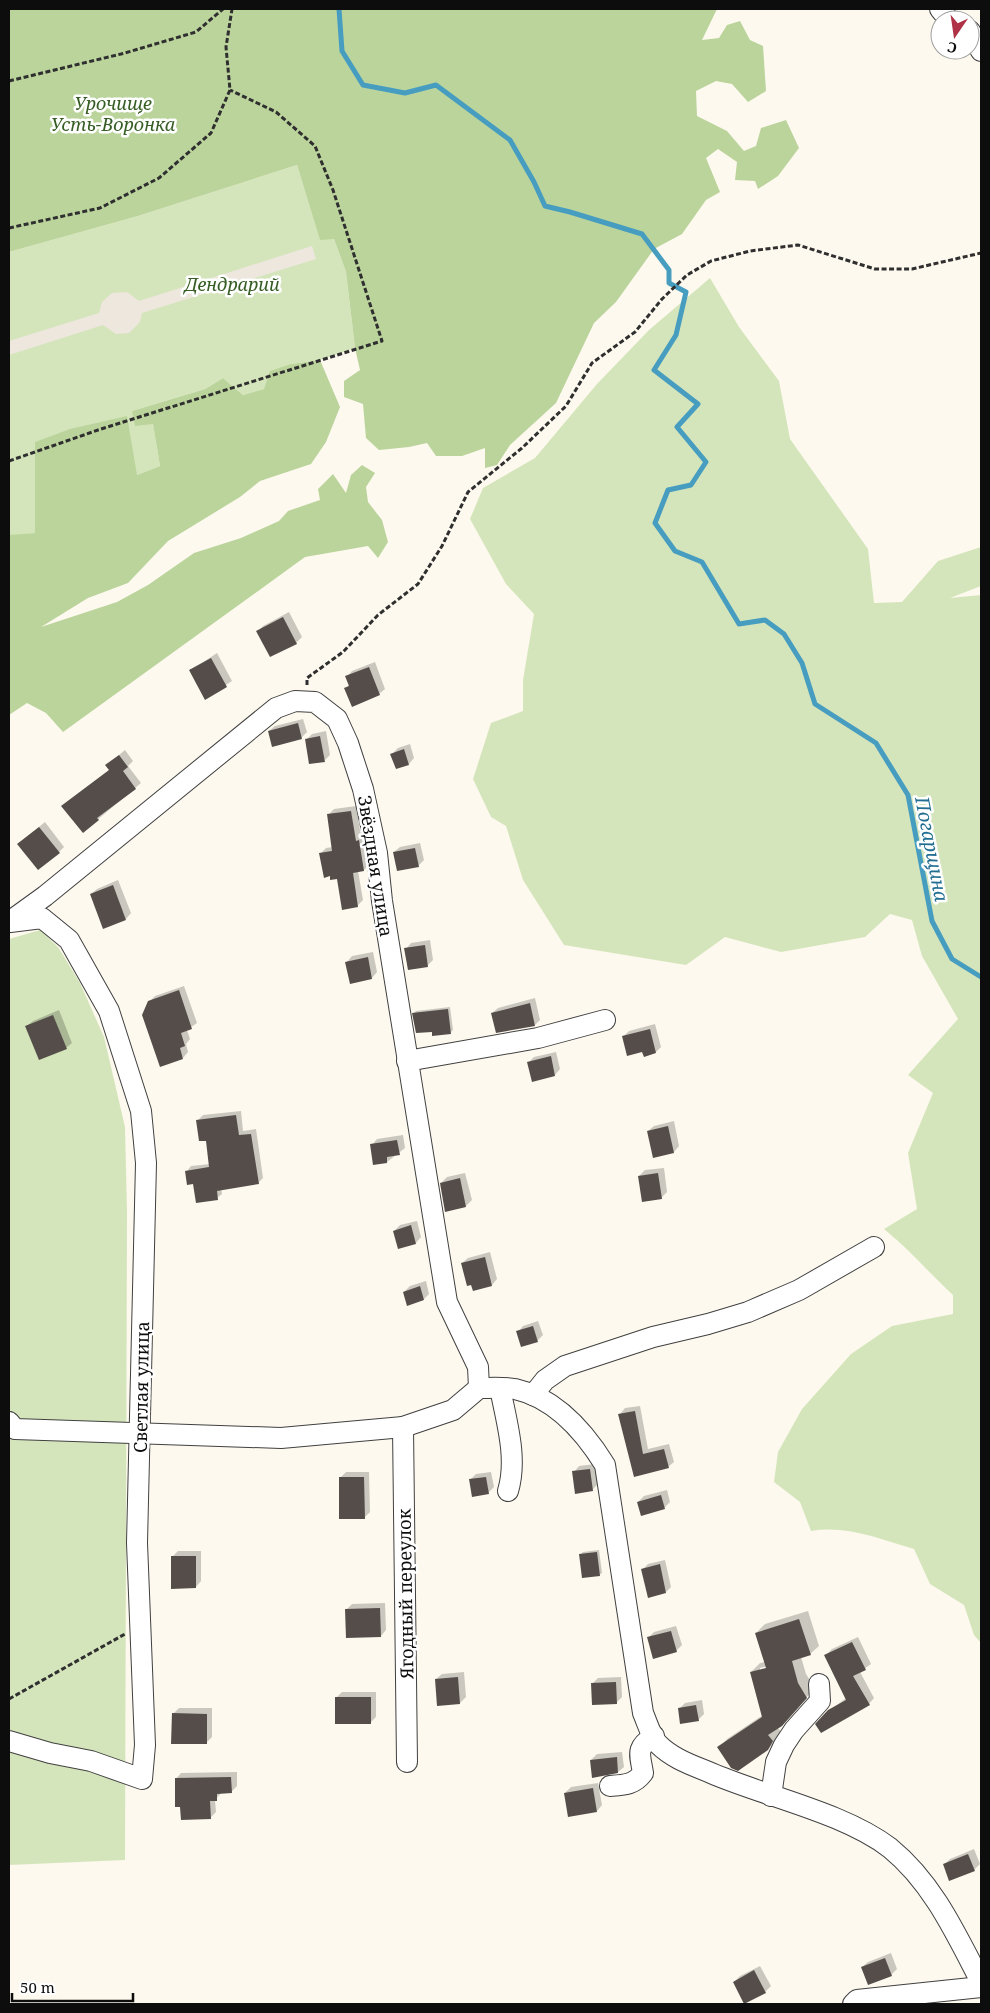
<svg xmlns="http://www.w3.org/2000/svg" width="990" height="2013" viewBox="0 0 990 2013" font-family="'Noto Serif',serif">
<style>
.green{fill:#d5e5bb}
.forest{fill:#bbd49c}
.plaza{fill:#ede7de}
.shadow{fill:#0003;fill-rule:evenodd}
.lines{fill:none;stroke-linecap:round;stroke-linejoin:round}
.stream{stroke:#469dc0;stroke-width:5}
.building{fill:#544d4a}
.minor-casing{stroke:#404040;stroke-width:22}
.path{stroke:#2f2f2f;stroke-width:3;stroke-dasharray:5 2.5;stroke-linecap:butt}
.minor{stroke:#fff;stroke-width:20}
.labels{text-anchor:middle;dominant-baseline:central;stroke-width:5;stroke-linejoin:round;paint-order:stroke}
.park-label{font-size:18px;font-style:italic;fill:#365e24;stroke:#fff}
.street-label{font-size:18px;fill:#0d0d0d;stroke:#fff}
.water-label{font-size:19px;font-style:italic;fill:#226e92;stroke:#fff}
</style>
<rect width="100%" height="100%" fill="#fdf9ee"/>
<g class="green">
<polygon points="297,165 320,239 334,239 346,272 355,348 320,360 291,364 264,389 243,395 223,378 205,389 132,411 153,423 160,466 137,475 35,533 9,536 9,252 138,216"/>
<path d="M710,278L739,327L779,381L790,439L868,549L874,603L902,602L938,561L981,547V586L950,598L981,595V1643L974,1635L964,1605L930,1584L914,1549C880,1539 846,1525 811,1531L800,1502L774,1482L778,1452L802,1409L851,1354L892,1326L953,1314V1295C929,1273 909,1249 884,1229L917,1209L908,1153L933,1093L908,1075L958,1019L922,956L912,920L890,914L865,937L781,952L725,937L686,965L564,945L523,880L506,826L491,817L473,779L491,723L523,711V680L534,614L506,584L470,519L483,488L535,458L597,384L649,330Z"/>
<polygon points="40,930 58,947 80,983 104,1037 125,1127 127,1213 125,1860 9,1865 9,939"/>
</g>
<g class="forest">
<polygon points="9,9 717,9 702,40 719,38 727,25 740,21 750,40 763,46 766,91 748,102 732,84 716,81 696,91 697,116 727,131 744,151 756,146 761,128 786,120 799,148 778,176 758,189 755,181 735,180 737,162 718,149 706,158 720,192 706,200 682,234 654,249 616,302 594,323 556,403 510,445 497,465 485,468 485,448 462,456 436,456 427,443 409,447 379,450 366,438 363,404 344,397 344,381 360,370 355,348 346,272 334,239 320,240 297,165 138,216 9,252"/>
<polygon points="320,360 340,407 326,442 311,464 260,481 240,497 168,541 128,583 88,598 41,627 117,602 148,585 194,553 241,538 279,521 288,511 320,500 318,489 333,474 346,493 351,475 362,465 375,473 366,487 368,502 382,520 388,542 378,558 368,546 305,557 63,732 46,713 27,703 9,715 9,493 9,535 35,533 35,442 70,429 127,416 137,475 160,466 153,424 135,426 132,411 205,389 223,378 243,395 264,389 270,371 291,364"/>
</g>
<polygon class="plaza" points="312,246 316,259 142,313 140,322 129,333 116,334 103,325 9,355 9,341 99,313 102,302 112,293 127,292 139,301"/>
<g class="shadow">
<polygon points="289,612 302,637 296,643 258,631 263,626"/>
<polygon points="217,653 232,681 206,698 190,671"/>
<polygon points="375,662 385,689 379,694 346,688 350,684 347,677 352,671"/>
<polygon points="303,719 307,732 301,738 269,731 275,726"/>
<polygon points="326,731 330,755 325,760 306,740 312,734"/>
<polygon points="410,744 414,758 409,764 397,768 392,754 398,748"/>
<polygon points="125,750 133,761 128,766 141,783 83,832 113,760"/>
<polygon points="356,806 361,836 364,835 370,864 364,870 358,871 363,900 357,906 320,854 326,848 333,847 328,815 334,809"/>
<polygon points="45,822 64,847 59,852 24,839"/>
<polygon points="420,843 424,860 418,866 394,852 400,847"/>
<polygon points="118,880 131,913 126,919 91,894 97,889"/>
<polygon points="430,940 433,960 428,965 406,949 411,943"/>
<polygon points="373,952 377,972 372,978 347,962 352,956"/>
<polygon points="184,986 197,1023 187,1030 190,1039 186,1044 188,1052 183,1058 149,1002 155,996"/>
<polygon points="535,998 540,1020 535,1025 492,1013 498,1008"/>
<polygon points="450,1007 453,1030 450,1033 433,1030 414,1013 416,1011"/>
<polygon points="59,1010 72,1043 66,1048 27,1026 33,1021"/>
<polygon points="655,1024 661,1047 656,1052 643,1051 623,1037 629,1031"/>
<polygon points="556,1052 560,1069 555,1075 529,1062 534,1057"/>
<polygon points="241,1111 243,1131 256,1129 263,1178 258,1183 221,1189 222,1194 217,1198 194,1183 187,1171 191,1166 210,1164 207,1139 198,1120 203,1115"/>
<polygon points="674,1121 679,1146 674,1152 654,1156 648,1131 654,1126"/>
<polygon points="403,1135 405,1148 387,1162 372,1145 377,1139"/>
<polygon points="664,1168 667,1192 661,1198 639,1176 645,1170"/>
<polygon points="465,1173 472,1200 466,1206 446,1211 441,1183 447,1177"/>
<polygon points="417,1221 421,1237 416,1243 394,1231 400,1225"/>
<polygon points="490,1252 497,1279 492,1285 474,1289 462,1263 468,1258"/>
<polygon points="426,1281 429,1294 424,1299 408,1304 404,1292 410,1286"/>
<polygon points="538,1321 543,1335 537,1341 518,1332 523,1326"/>
<polygon points="640,1406 648,1449 669,1444 674,1462 668,1467 635,1475 620,1414 625,1408"/>
<polygon points="595,1464 598,1484 592,1490 574,1472 579,1466"/>
<polygon points="346,1472 369,1472 370,1512 364,1518 340,1478"/>
<polygon points="491,1472 494,1487 488,1493 470,1480 476,1474"/>
<polygon points="667,1490 670,1502 664,1508 638,1502 644,1496"/>
<polygon points="599,1550 602,1573 599,1575 581,1554 583,1552"/>
<polygon points="178,1551 201,1551 201,1581 196,1587 172,1557"/>
<polygon points="665,1560 671,1587 666,1592 643,1569 648,1564"/>
<polygon points="385,1603 386,1630 381,1636 347,1609 352,1604"/>
<path d="M808,1611L819,1646L810,1654L801,1657L806,1674L815,1688L778,1728L781,1732L777,1740L768,1749L719,1748L727,1739L763,1715L751,1672L760,1663L765,1662L756,1633L765,1624ZM772,1665V1667L760,1670V1668Z"/>
<polygon points="676,1626 682,1645 676,1651 648,1638 654,1632"/>
<polygon points="858,1637 871,1664 860,1672 874,1698 869,1704 829,1711 846,1698 826,1655 832,1649"/>
<polygon points="464,1672 466,1697 460,1703 436,1679 442,1674"/>
<polygon points="621,1677 622,1697 616,1703 592,1684 598,1678"/>
<polygon points="342,1692 376,1692 376,1717 370,1723 336,1698"/>
<polygon points="702,1700 704,1714 698,1720 679,1709 685,1703"/>
<polygon points="179,1708 212,1708 212,1737 206,1743 173,1714"/>
<polygon points="622,1752 624,1767 618,1772 591,1760 597,1754"/>
<polygon points="237,1772 237,1786 231,1792 222,1792 215,1800 216,1812 210,1818 176,1779 181,1773"/>
<polygon points="598,1783 602,1805 597,1811 565,1793 571,1787"/>
<polygon points="974,1849 980,1864 974,1870 944,1865 950,1859"/>
<polygon points="891,1953 897,1969 891,1975 862,1967 868,1962"/>
<polygon points="760,1966 771,1986 765,1992 734,1982 740,1976"/>
<polygon points="939,2002 939,2004 915,2004"/>
</g>
<g class="lines">
<polyline class="stream" points="339,9 342,51 363,85 405,93 436,85 510,140 534,182 545,206 570,212 642,234 669,270 669,283 686,292 676,335 654,370 698,404 677,427 706,462 691,485 668,490 655,523 675,551 702,562 739,624 765,620 784,634 802,663 815,704 876,743 908,795 932,921 952,959 981,977"/>
</g>
<g class="building">
<polygon points="283,617 297,644 270,657 256,631"/>
<polygon points="211,658 227,687 205,700 189,670"/>
<polygon points="369,667 380,695 352,707 344,688 349,686 345,676"/>
<polygon points="298,723 302,739 272,747 268,731"/>
<polygon points="320,736 325,762 309,764 305,739"/>
<polygon points="404,749 409,765 396,769 390,754"/>
<polygon points="119,755 128,767 123,771 136,789 97,818 99,820 83,833 61,806 109,770 105,765"/>
<polygon points="351,811 356,841 359,840 364,871 353,873 358,907 342,910 337,879 330,880 330,876 324,878 319,853 332,851 327,814"/>
<polygon points="39,827 60,853 38,870 17,844"/>
<polygon points="415,848 419,867 397,871 393,852"/>
<polygon points="113,885 126,920 103,929 90,894"/>
<polygon points="425,945 428,967 408,970 404,948"/>
<polygon points="368,957 372,979 350,984 345,962"/>
<polygon points="179,990 192,1029 181,1033 185,1046 180,1048 183,1059 160,1067 142,1015 148,1001"/>
<polygon points="530,1003 535,1026 496,1033 491,1013"/>
<polygon points="448,1009 451,1034 432,1036 432,1032 416,1033 412,1013"/>
<polygon points="53,1015 67,1049 39,1060 25,1026"/>
<polygon points="650,1029 656,1053 644,1057 642,1052 627,1056 622,1036"/>
<polygon points="551,1056 555,1076 532,1082 527,1062"/>
<polygon points="236,1115 239,1135 251,1134 259,1184 217,1191 218,1200 196,1203 193,1184 187,1185 185,1171 209,1167 206,1141 199,1141 196,1120"/>
<polygon points="668,1126 674,1153 653,1158 647,1131"/>
<polygon points="397,1140 400,1155 387,1157 387,1163 373,1165 370,1144"/>
<polygon points="658,1173 662,1199 642,1202 638,1176"/>
<polygon points="460,1178 466,1207 445,1212 440,1183"/>
<polygon points="411,1225 416,1244 398,1249 393,1231"/>
<polygon points="485,1257 492,1286 473,1291 471,1285 467,1286 461,1263"/>
<polygon points="420,1286 424,1300 407,1306 403,1292"/>
<polygon points="533,1326 538,1342 521,1347 516,1331"/>
<polygon points="635,1411 643,1454 664,1449 669,1468 634,1477 618,1414"/>
<polygon points="590,1469 593,1491 575,1494 572,1471"/>
<polygon points="339,1477 364,1477 365,1519 339,1519"/>
<polygon points="486,1477 489,1494 472,1497 469,1479"/>
<polygon points="661,1495 665,1509 641,1516 637,1502"/>
<polygon points="597,1552 600,1576 582,1578 579,1554"/>
<polygon points="171,1556 196,1556 196,1588 171,1589"/>
<polygon points="660,1564 666,1593 648,1598 641,1569"/>
<polygon points="380,1608 381,1637 346,1638 345,1609"/>
<polygon points="799,1619 811,1655 792,1661 798,1683 807,1698 782,1726 768,1735 773,1741 768,1750 738,1771 731,1768 717,1747 762,1717 750,1672 766,1668 755,1633"/>
<polygon points="671,1631 677,1652 653,1659 647,1637"/>
<polygon points="852,1642 866,1670 853,1676 870,1705 821,1733 815,1724 828,1710 846,1700 824,1655"/>
<polygon points="458,1677 460,1704 437,1706 435,1679"/>
<polygon points="616,1682 617,1704 592,1705 591,1683"/>
<rect x="335" y="1697" width="36" height="27"/>
<polygon points="696,1705 699,1721 680,1724 678,1708"/>
<polygon points="172,1713 207,1714 207,1744 171,1744"/>
<polygon points="617,1757 618,1773 592,1778 590,1760"/>
<polygon points="231,1777 232,1793 217,1794 217,1801 210,1801 211,1819 181,1820 180,1807 175,1807 175,1778"/>
<polygon points="593,1788 597,1812 568,1817 564,1793"/>
<polygon points="968,1854 975,1871 949,1881 943,1864"/>
<polygon points="885,1958 892,1976 868,1985 861,1967"/>
<polygon points="754,1970 766,1993 744,2004 733,1982"/>
</g>
<g class="lines">
<g class="minor-casing">
<g id="minor">
<polyline points="940,9 949,20"/>
<polyline points="970,31 981,51"/>
<polyline points="9,922 45,896 276,708 295,701 315,702 337,719 348,743 363,789 377,853 382,901 447,1302 478,1367 479,1388"/>
<polyline points="407,1061 538,1038 605,1020"/>
<path d="M500,1388C506,1420 518,1458 508,1491"/>
<polyline points="533,1395 545,1380 565,1366 653,1337 708,1324 748,1312 799,1290 874,1247"/>
<path d="M9,1422L15,1429L281,1438L403,1427L453,1410L479,1388C490,1388 504,1387 515,1389C555,1398 584,1431 605,1465L643,1713C647,1722 651,1737 658,1744C673,1759 692,1765 711,1773C764,1796 845,1813 890,1848C933,1883 956,1934 981,1982"/>
<polyline points="403,1427 407,1762"/>
<polyline points="9,1741 50,1753 91,1761 142,1779 145,1745 137,1543 146,1163 141,1111 109,1011 69,940 42,918 10,922"/>
<path d="M610,1786C624,1785 634,1785 643,1773C640,1754 635,1748 654,1736"/>
<polyline points="771,1796 776,1762 784,1745 794,1730 820,1701 819,1684"/>
<polyline points="853,2004 857,2000 981,1987"/>
</g>
</g>
<g class="path">
<polyline points="9,81 125,53 196,32 223,9"/>
<polyline points="9,228 100,208 159,178 211,133 230,90 226,47 232,9"/>
<polyline points="9,461 101,429 382,341 333,190 315,146 276,112 230,90"/>
<polyline points="307,685 307,678 343,652 378,615 418,584 442,546 468,492 522,448 566,406 592,363 635,332 662,299 687,275 711,261 750,251 798,245 875,269 912,269 981,253"/>
<polyline points="9,1699 125,1634"/>
</g>
<use href="#minor" class="minor"/>
</g>
<g class="labels">
<g class="park-label">
<text x="113" y="103">Урочище<tspan x="113" dy="21">Усть-Воронка</tspan></text>
<text x="232" y="284">Дендрарий</text>
</g>
<g class="street-label">
<text transform="translate(376 866) rotate(81)">Звёздная улица</text>
<text transform="translate(141 1387) rotate(-89)">Светлая улица</text>
<text transform="translate(405 1594) rotate(-91)">Ягодный переулок</text>
</g>
<g class="water-label">
<text transform="translate(932 849) rotate(79)">Погарщина</text>
</g>
</g>
<rect width="990" height="2013" fill="none" stroke="#0d0d0d" stroke-width="20"/>
<g transform="translate(955 35) rotate(193)"><circle r="24" fill="#ffffff" stroke="#9e9e9e"/>
<path d="M0-4L9 19L0 12L-9 19Z" fill="#af3246"/>
<text y="-8" font-size="14" font-weight="bold" text-anchor="middle" fill="#0d0d0d">С</text>
</g>
<path d="M12 1993v8h121v-8" fill="none" stroke="#0d0d0d" stroke-width="2.5"/>
<text x="20" y="1993" font-size="15" fill="#0d0d0d" stroke="#ffffff" stroke-width="4" paint-order="stroke">50 m</text>
</svg>
